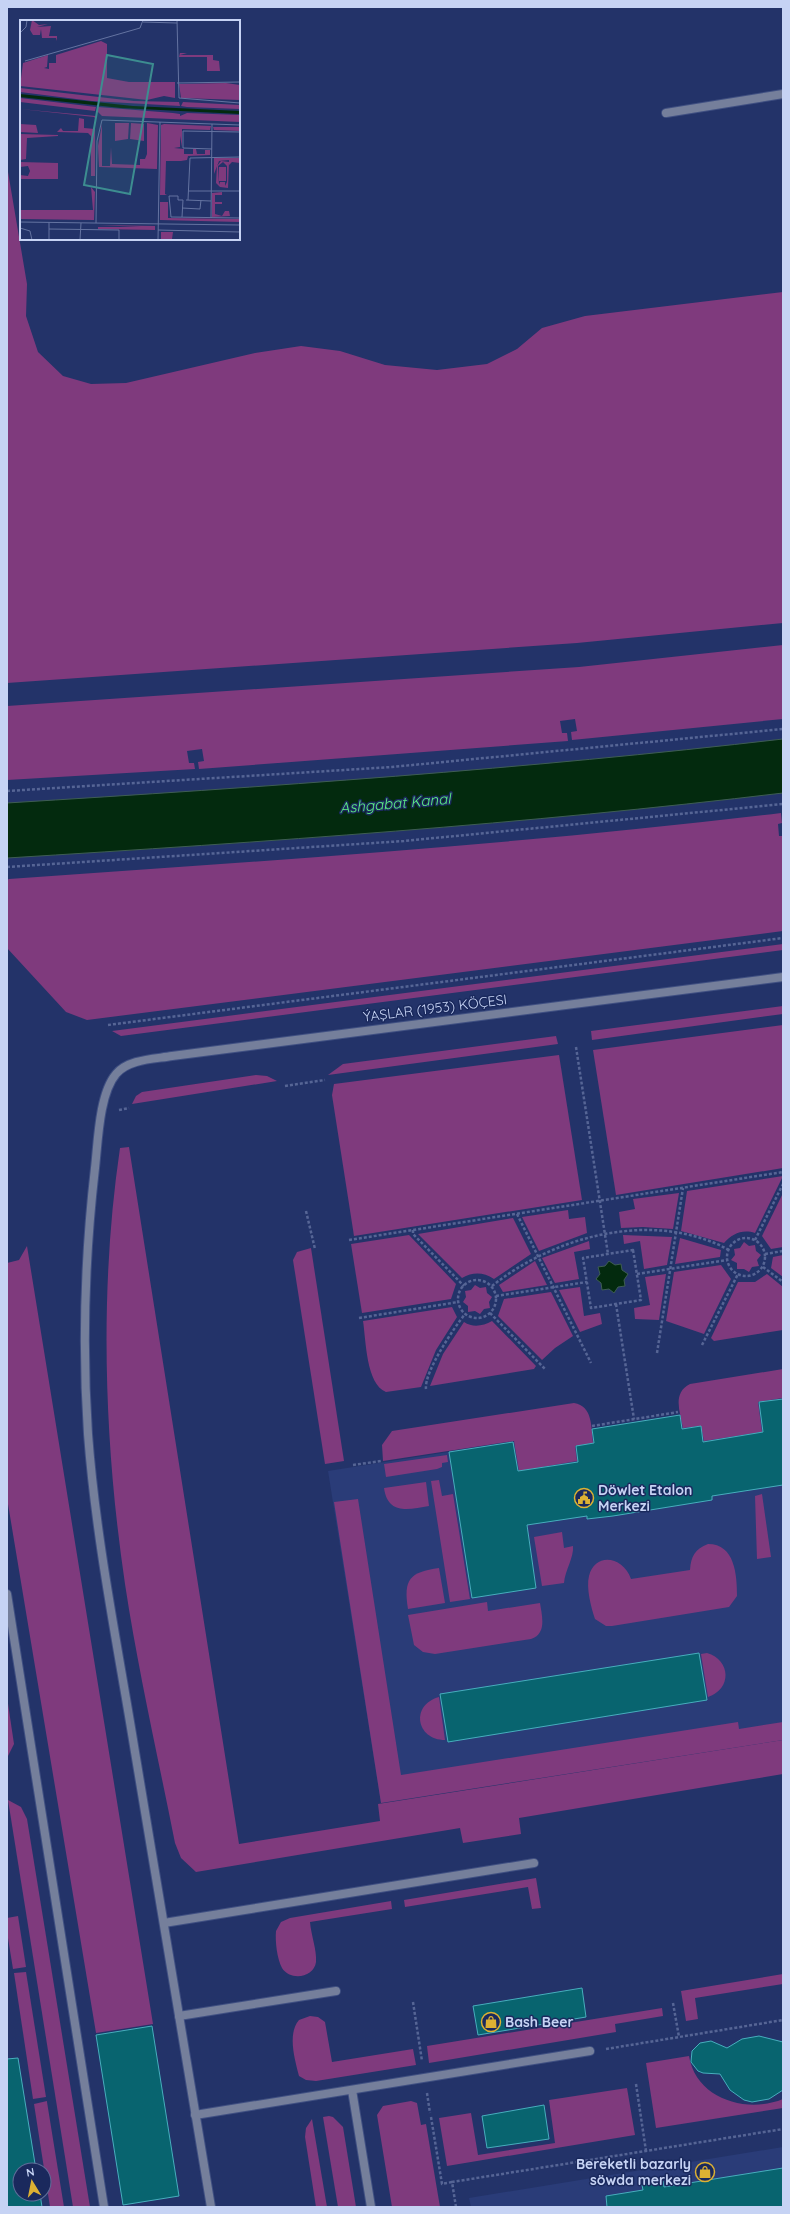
<svg xmlns="http://www.w3.org/2000/svg" width="790" height="2214" viewBox="0 0 790 2214" font-family="Quicksand,sans-serif">
<style>
.built{fill:#2a3c78}
.green{fill:#7f3a7d}
.water{fill:#032a0e;stroke:#3e5d53}
.building{fill:#08646f;stroke:#47aebd}
.lines{fill:none;stroke-linecap:round;stroke-linejoin:round}
.lane-casing{stroke:#405082;stroke-width:10}
.street-casing{stroke:#405082;stroke-width:10}
.path{stroke:#566595;stroke-width:2.5;stroke-dasharray:3 2;stroke-linecap:butt}
.lane{stroke:#757f9b;stroke-width:8}
.street{stroke:#757f9b;stroke-width:8}
.labels{text-anchor:middle;dominant-baseline:central;stroke-width:3;stroke-linejoin:round;paint-order:stroke}
.street-label{font-size:14px;fill:#c6d3f4;stroke:#1a295d}
.poi-label{font-size:14px;font-weight:bold;fill:#c6d3f4;stroke:#1a295d;text-anchor:start}
.water-label{font-size:15px;font-style:italic;fill:#5ef182;stroke:#1a295d}
.inset-road{fill:none;stroke:#6473a1;stroke-width:1}
.view{fill:#3d8d90;fill-opacity:0.15;stroke:#3d8d90;stroke-width:2}
.inset-edge{fill:none;stroke:#c6d3f4;stroke-width:2}
</style>
<rect width="100%" height="100%" fill="#233369"/>
<g class="built">
<polygon points="783,1399 783,1740 381,1803 328,1471"/>
<polygon points="783,2147 783,2207 471,2207 469,2198"/>
</g>
<g class="green">
<polygon points="7,166 27,284 26,316 38,352 63,376 91,384 126,383 255,353 301,346 340,351 385,365 437,370 487,364 517,349 542,328 585,316 783,292 783,623 577,643 7,683"/>
<polygon points="783,645 783,719 572,740 571,732 577,731 575,719 560,721 562,733 567,733 568,741 199,769 198,762 204,761 202,749 187,751 189,763 194,763 195,769 7,780 7,706 579,667"/>
<path d="M781,813L782,823L778,824L779,836H783V931L87,1020L66,1012L7,948V880L9,879C267,861 524,844 781,813Z"/>
<polygon points="783,944 783,950 121,1036 112,1031"/>
<polygon points="783,1006 783,1014 592,1040 591,1031"/>
<polygon points="783,1025 783,1168 616,1195 593,1050"/>
<polygon points="556,1036 558,1044 328,1075 343,1064"/>
<polygon points="559,1055 582,1200 354,1236 332,1095 334,1084"/>
<polygon points="256,1075 267,1076 277,1081 132,1104 136,1096 142,1092"/>
<path d="M129,1147L239,1844L380,1821L378,1804L783,1740V1774L519,1818L521,1834L463,1843L460,1828L196,1872L181,1858L175,1843C158,1757 138,1670 125,1584C104,1442 99,1290 120,1148Z"/>
<path d="M783,1176L755,1233C742,1229 732,1234 724,1243L681,1231L687,1191Z"/>
<polygon points="679,1193 673,1229 643,1227 621,1228 619,1212 635,1209 633,1199"/>
<polygon points="783,1193 783,1247 771,1249 762,1236"/>
<polygon points="568,1210 569,1219 585,1217 587,1233 539,1251 522,1217"/>
<path d="M513,1218L531,1254L494,1279C483,1272 473,1272 462,1278L418,1234Z"/>
<polygon points="409,1235 456,1284 451,1299 362,1313 351,1244"/>
<polygon points="623,1235 672,1237 667,1265 644,1269 640,1241 624,1244"/>
<polygon points="680,1238 721,1250 720,1257 675,1264"/>
<polygon points="589,1241 590,1249 574,1252 579,1279 555,1283 542,1258"/>
<polygon points="744,1242 749,1246 755,1245 756,1251 761,1255 757,1260 759,1266 752,1267 749,1272 744,1269 737,1269 737,1263 731,1260 735,1255 734,1249 740,1248"/>
<polygon points="27,1246 153,2024 96,2033 7,1498 7,1263 19,1260"/>
<polygon points="311,1248 344,1461 325,1464 293,1260 297,1252"/>
<polygon points="783,1255 783,1277 771,1268 773,1257"/>
<polygon points="535,1261 547,1285 503,1292 499,1285"/>
<polygon points="721,1265 731,1279 704,1334 666,1321 674,1272"/>
<polygon points="666,1274 659,1320 635,1319 634,1308 650,1305 645,1277"/>
<polygon points="767,1274 783,1287 783,1330 714,1341 711,1338 738,1282 755,1282"/>
<polygon points="475,1285 480,1288 486,1287 487,1293 492,1297 489,1302 490,1308 484,1309 480,1314 475,1311 468,1312 468,1306 463,1302 466,1297 465,1291 471,1290"/>
<polygon points="580,1287 584,1316 600,1313 602,1324 580,1332 559,1290"/>
<polygon points="551,1292 573,1336 555,1348 542,1360 498,1316 504,1299"/>
<path d="M452,1307L457,1317L436,1350L421,1387L386,1392C366,1384 366,1340 363,1321Z"/>
<path d="M492,1321L536,1366L534,1369L430,1386L443,1354L464,1322C473,1328 483,1326 492,1321Z"/>
<path d="M783,1369V1398L758,1402L762,1432L704,1441L701,1426L683,1428C680,1412 672,1393 690,1384Z"/>
<path d="M574,1403C593,1406 591,1427 593,1443L575,1446L577,1461L519,1471L514,1441L383,1461L382,1445L392,1431Z"/>
<polygon points="447,1455 448,1462 442,1463 442,1467 437,1469 386,1477 384,1464"/>
<polygon points="439,1480 442,1496 453,1494 470,1599 450,1602 431,1481"/>
<path d="M426,1482L429,1506C410,1509 388,1516 384,1488Z"/>
<polygon points="762,1494 771,1557 757,1559 755,1496"/>
<polygon points="358,1499 401,1775 738,1722 739,1729 783,1722 783,1740 381,1803 334,1502"/>
<path d="M562,1532L564,1548L573,1546C574,1558 565,1570 564,1583L542,1586L534,1537Z"/>
<path d="M708,1544C735,1544 737,1575 737,1596L729,1607L612,1626H606L595,1619C591,1607 586,1588 589,1576C595,1552 623,1556 631,1579L690,1570C691,1556 695,1549 708,1544Z"/>
<path d="M439,1568L445,1603L408,1609C403,1579 410,1572 439,1568Z"/>
<path d="M487,1602L488,1611L540,1603C542,1616 547,1634 531,1639L435,1654L423,1652L414,1645L408,1615Z"/>
<path d="M707,1653C731,1660 732,1689 708,1697L701,1654Z"/>
<polygon points="7,1697 14,1744 7,1758"/>
<path d="M439,1697L445,1740C416,1740 410,1705 439,1697Z"/>
<polygon points="8,1800 21,1807 27,1819 90,2207 73,2207"/>
<polygon points="536,1878 541,1908 532,1909 528,1887 405,1907 404,1900"/>
<path d="M391,1901L392,1909L310,1922C311,1935 317,1950 316,1962C314,1978 290,1981 282,1968C277,1959 275,1941 276,1931L281,1922L290,1918Z"/>
<polygon points="18,1916 26,1967 13,1969 7,1932 7,1918"/>
<polygon points="26,1972 46,2097 33,2099 14,1973"/>
<polygon points="783,1974 783,1984 695,1998 698,2019 686,2021 681,1991"/>
<polygon points="662,2008 663,2016 615,2024 616,2032 429,2063 427,2046"/>
<path d="M310,2016L318,2017L325,2022L332,2062L413,2049L416,2065L316,2081L306,2080L299,2076C295,2060 287,2034 299,2020Z"/>
<path d="M689,2056C696,2099 747,2114 783,2099V2108L656,2128L646,2063Z"/>
<polygon points="627,2088 635,2135 447,2166 439,2118 471,2113 478,2155 555,2143 549,2100"/>
<polygon points="47,2101 47,2102 64,2207 50,2207 34,2104"/>
<polygon points="411,2101 417,2103 421,2125 426,2124 440,2207 392,2207 377,2115 383,2106"/>
<polygon points="329,2116 333,2117 343,2127 356,2207 338,2207 323,2117"/>
<polygon points="312,2119 327,2207 316,2207 305,2137 306,2128"/>
</g>
<g class="water">
<path d="M783,739V793C525,824 266,842 7,858V803C266,787 525,769 783,739Z"/>
<polygon points="609,1261 615,1265 621,1264 622,1270 628,1274 624,1280 625,1286 618,1287 614,1293 609,1289 602,1290 601,1283 596,1279 600,1274 598,1267 605,1266"/>
</g>
<g class="building">
<polygon points="783,1399 783,1485 712,1496 712,1500 613,1516 587,1519 587,1516 527,1525 536,1588 472,1598 449,1452 513,1442 518,1471 578,1462 576,1446 594,1443 592,1429 680,1415 682,1429 701,1426 703,1442 763,1432 759,1402"/>
<polygon points="699,1653 707,1700 448,1742 440,1694"/>
<polygon points="582,1988 586,2017 478,2035 473,2006"/>
<polygon points="152,2026 179,2196 123,2205 96,2035"/>
<polygon points="759,2036 783,2042 783,2090 769,2099 752,2102 744,2100 730,2090 720,2074 703,2073 698,2071 691,2062 692,2051 700,2043 711,2041 727,2048 742,2039"/>
<polygon points="18,2058 36,2170 20,2170 20,2194 40,2194 42,2207 7,2207 7,2059"/>
<polygon points="544,2105 549,2139 487,2148 482,2116"/>
<polygon points="783,2168 783,2207 607,2207 606,2196 643,2190 642,2185 663,2181 664,2187"/>
</g>
<g class="lines">
<g class="lane-casing">
<g id="lane">
<polyline points="666,113 783,94"/>
<polyline points="7,1594 104,2207"/>
<polyline points="164,1923 534,1863"/>
<polyline points="179,2016 336,1991"/>
<polyline points="352,2090 371,2207"/>
<polyline points="195,2115 590,2051"/>
</g>
</g>
<g class="street-casing">
<path id="street" d="M211,2207C185,2055 161,1904 135,1752C118,1647 96,1541 88,1434C82,1346 85,1255 95,1168C98,1142 99,1094 116,1074C128,1059 155,1059 172,1056L783,977"/>
</g>
<g class="path">
<polyline points="7,791 392,767 783,729"/>
<polyline points="7,867 404,841 783,804"/>
<polyline points="108,1025 783,938"/>
<polyline points="576,1047 608,1254"/>
<polyline points="285,1086 325,1080"/>
<polyline points="119,1110 129,1108"/>
<polyline points="306,1211 315,1249"/>
<polyline points="517,1214 591,1363"/>
<polyline points="413,1230 413,1234 464,1286"/>
<circle cx="746" cy="1257" r="19"/>
<polyline points="349,1240 783,1172"/>
<polyline points="755,1240 783,1184"/>
<polygon points="633,1250 641,1300 591,1308 583,1258"/>
<polyline points="765,1254 783,1251"/>
<polyline points="763,1267 783,1282"/>
<polyline points="637,1274 727,1260"/>
<circle cx="477" cy="1299" r="19"/>
<path d="M492,1286C554,1236 654,1209 729,1250"/>
<polyline points="496,1296 587,1282"/>
<polyline points="616,1304 634,1419"/>
<polyline points="490,1313 546,1370"/>
<polyline points="359,1318 458,1302"/>
<polyline points="702,1345 738,1274"/>
<polyline points="657,1353 683,1188"/>
<path d="M426,1389C424,1372 454,1328 465,1314"/>
<polyline points="592,1426 678,1412"/>
<polyline points="353,1465 381,1461"/>
<polyline points="413,2002 422,2061"/>
<polyline points="673,2003 679,2037"/>
<polyline points="606,2049 783,2020"/>
<polyline points="636,2084 646,2151"/>
<polyline points="427,2093 430,2113"/>
<polyline points="431,2117 442,2184 452,2182"/>
<polyline points="456,2207 452,2182 783,2129"/>
</g>
<use href="#lane" class="lane"/>
<use href="#street" class="street"/>
</g>
<defs>
<g id="civic-ring" transform="scale(1)"><circle r="9.5" fill="#1a295d" stroke="#ddb133" stroke-width="1.5"/><path d="M-.6-6.5H3V-4.5H.6V-3L4-1V1h2V6H-6V1h2V-1L-.6-3ZM-1.2 2.5V6h2.4V2.5Z" fill="#ddb133"/></g>
<g id="shop-ring" transform="scale(1)"><circle r="9.5" fill="#1a295d" stroke="#ddb133" stroke-width="1.5"/><path d="M-5-2.5h2.3a2.7 3.5 0 0 1 5.4 0H5L5.5 6h-11ZM-1.5-2.5h3a1.5 2.3 0 0 0-3 0Z" fill="#ddb133"/></g>
</defs>
<g fill-rule="evenodd">
<use href="#civic-ring" x="584" y="1498"/>
<use href="#shop-ring" x="491" y="2022"/>
<use href="#shop-ring" x="705" y="2172"/>
</g>
<g class="labels">
<g class="street-label">
<text transform="translate(435 1008) rotate(-7)">ÝAŞLAR (1953) KÖÇESI</text>
</g>
<g class="poi-label">
<text x="598" y="1490">Döwlet Etalon<tspan x="598" dy="16">Merkezi</tspan></text>
<text x="505" y="2022">Bash Beer</text>
<text x="691" y="2164" text-anchor="end">Bereketli bazarly<tspan x="691" dy="16">söwda merkezi</tspan></text>
</g>
<g class="water-label">
<text transform="translate(395 803) rotate(-5)">Ashgabat Kanal</text>
</g>
</g>
<g transform="translate(20 20)">
<rect width="220" height="220" fill="#233369"/>
<path d="M12,0L19,5L28,4L17,7L31,6L29,16H37V21L36,18H22L21,9L20,15H13L10,10ZM81,21L87,24V58L109,62H155V78L144,76L127,80L0,66L3,43L28,35L27,47L24,48L29,49V43H36V35ZM160,33H167L160,35H193V40L199,41L200,51H187V37H159ZM206,63L220,65V80L161,78L159,64ZM0,68L114,81L159,82L160,86L72,81L0,72ZM0,78L76,87L75,91L0,82ZM163,82L220,85V89L167,87L161,86ZM78,87L153,93L160,94V96L167,93L220,95V102L82,96L77,91ZM0,89L76,96V99L74,97ZM59,98L64,99V108L75,109V156H71V116L68,113L37,112L41,108L43,111H58ZM95,103H109L108,119L95,121ZM111,103L124,104V121L110,119ZM127,103L138,105L137,149L79,147L78,126L82,104V146H90L91,127L92,144L120,145V139H125L127,134ZM0,104L16,105L18,113L0,112ZM144,104L191,106L190,110L162,109V127L160,116V127L154,128L164,129V134H173V129H176L177,134H185V130H190V135L168,136L167,140L161,141H146L145,174L147,175H140L141,105ZM193,107H220V111L194,110ZM0,114L38,115V116L7,118L6,139L0,140ZM194,138H220V143L212,142L209,145V140L199,141L194,154ZM201,141L209,142L208,168L200,167L196,163L197,146ZM203,142L207,146V162L205,166V162H200L199,165L198,146ZM0,142L38,143V159H0V155L8,156L10,151L8,146L0,147ZM199,147H206V161H199ZM71,167L75,172L74,200L0,199V190H73ZM202,172V175H195V182H202V184H195V194L202,196L205,191H209L210,196L192,197V173ZM140,182H148V198L220,199V202L140,200ZM78,205L135,206V210L78,209V207H121ZM141,212H153L152,219L141,220Z" fill="#7f3a7d" fill-rule="evenodd"/>
<path d="M0,74L113,86L220,91V94L101,88L0,77Z" fill="#032a0e"/>
<path class="inset-road" d="M157,0L159,78L220,83M123,2L157,3M0,13L6,7L7,0M5,41L120,8L123,0M157,63L220,62M192,129L163,128V111L220,112M168,171H220M166,180L191,181M168,180L170,138L220,137M162,188L180,189L181,180M162,197L163,180H158V176H149L151,197H152L220,198M191,198L192,104M0,202L220,205M76,203L77,121L82,100L220,105M0,208L10,211L12,220M29,209L99,210V220M138,210L220,212M29,220V202M60,220L61,203M138,220L140,102"/>
<path class="view" d="M87,35L133,44L110,174L64,165Z"/>
<rect width="220" height="220" class="inset-edge"/>
</g>
<rect width="790" height="2214" fill="none" stroke="#c6d3f4" stroke-width="16"/>
<g transform="translate(32 2182) rotate(350)"><circle r="19" fill="#1a295d" stroke="#5f6d99"/>
<path d="M0-3L7 15L0 10L-7 15Z" fill="#ddb133"/>
<text y="-6" font-size="11" font-weight="bold" text-anchor="middle" fill="#c6d3f4">N</text>
</g>
</svg>
